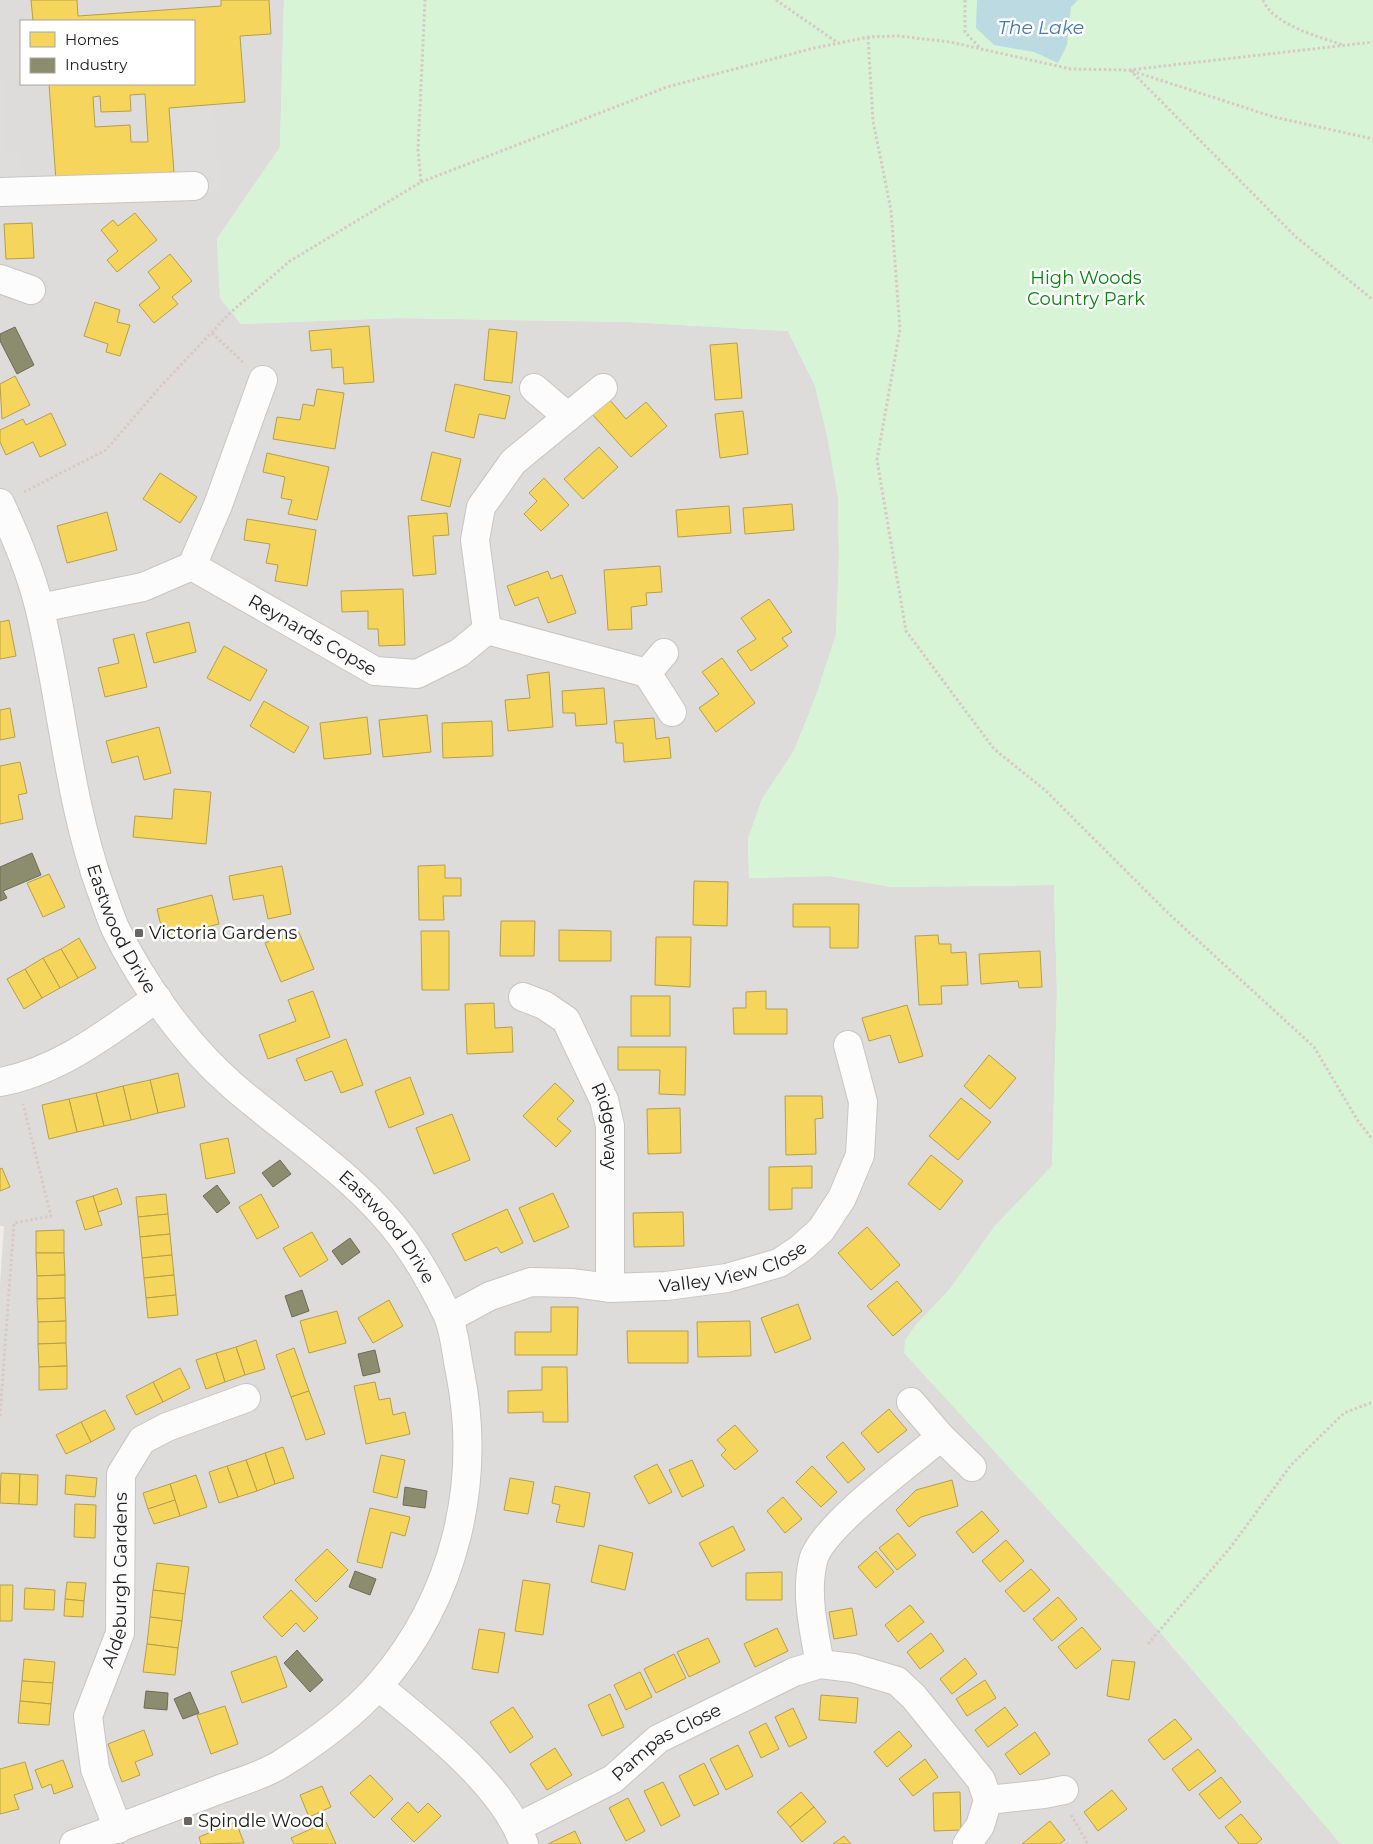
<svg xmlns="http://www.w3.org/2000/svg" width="1373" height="1844" viewBox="0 0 1373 1844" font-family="Montserrat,sans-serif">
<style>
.residential{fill:#dedcda;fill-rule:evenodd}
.park{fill:#d7f4d6}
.parking{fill:#dfdddc}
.water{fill:#bcdae2}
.homes{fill:#f6d55c;stroke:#b69f4a;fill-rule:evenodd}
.industry{fill:#8c8c6e;stroke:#6c6c57}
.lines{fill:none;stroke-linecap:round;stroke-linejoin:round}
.minor-casing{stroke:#c7c6c5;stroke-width:30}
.path{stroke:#d8c9c7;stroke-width:3;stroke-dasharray:2.5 2.5;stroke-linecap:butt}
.minor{stroke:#fdfcfc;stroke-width:28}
.poi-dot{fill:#686766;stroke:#fff;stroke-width:2}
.labels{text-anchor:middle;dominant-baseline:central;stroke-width:5;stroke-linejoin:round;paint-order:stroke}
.park-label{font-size:18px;fill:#098312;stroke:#fff}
.street-label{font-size:18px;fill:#202020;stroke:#fff}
.poi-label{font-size:18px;fill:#202020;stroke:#fff;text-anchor:start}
.water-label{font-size:19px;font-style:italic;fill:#467aab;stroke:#fff}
</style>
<rect width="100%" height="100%" fill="#efece9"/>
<path class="residential" d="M0,0H284L280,147L217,239L220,298L241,324L397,318L629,322L788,331L815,386L827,435L838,497L839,558L836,635L817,693L794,751L762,799L748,839L749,878L829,876L892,887L1054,885L1057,992L1052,1166L995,1226L949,1290L915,1326L1160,1632L1341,1844H0V1285L4,1226H0ZM21,21H194V84H21Z"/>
<polygon class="park" points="284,0 1373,0 1373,1844 1341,1844 1160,1632 904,1353 905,1340 915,1326 949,1290 995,1226 1052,1166 1057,992 1054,885 892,887 829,876 749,878 748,839 762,799 794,751 817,693 836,635 839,558 838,497 827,435 815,386 788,331 629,322 397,318 241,324 220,298 217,239 280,147"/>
<polygon class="parking" points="0,6 3,150 20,151 24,179 174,171 169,108 213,105 220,193 5,203 0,194"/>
<polygon class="water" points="977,0 1078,0 1071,7 1067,45 1058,63 1034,52 994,45 976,28"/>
<g class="homes">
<path d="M31,0H77L78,16L221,6V0H269L271,34L240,36L245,102L169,108L174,172L56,181L49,84H194V21H33ZM145,94L148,142H131L130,125L95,127L93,97L100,96L101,112L131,111L130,95Z"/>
<polygon points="135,213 157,240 117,272 107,260 118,251 101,230 113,220 118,226"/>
<polygon points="32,223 34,258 6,259 4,224"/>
<polygon points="170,254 192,281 172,297 178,304 154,323 139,305 160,288 148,272"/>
<polygon points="95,302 120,310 117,322 130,325 120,356 106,352 108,344 84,336"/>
<polygon points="369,326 374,382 344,384 343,367 332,368 331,349 311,351 309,331"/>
<polygon points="489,329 517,332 512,383 484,380"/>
<polygon points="737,343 742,398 715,400 710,345"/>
<polygon points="15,376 30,405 2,419 0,384"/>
<polygon points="455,384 510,396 505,419 479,414 474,438 445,431"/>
<polygon points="317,389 344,393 335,449 273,439 277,417 300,420 303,404 314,406"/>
<polygon points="609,399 626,419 646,402 667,426 631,457 592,414"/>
<polygon points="743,411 748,454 720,458 715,414"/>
<polygon points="51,413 66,445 40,457 33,442 6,455 0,442 0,430 23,419 26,425"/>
<polygon points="599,447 618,467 583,499 564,479"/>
<polygon points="432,452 461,459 450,507 421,500"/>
<polygon points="267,453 329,467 317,520 288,514 292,500 281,498 285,477 263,472"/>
<polygon points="160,473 197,497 180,523 143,499"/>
<polygon points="544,478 569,505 541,531 524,514 537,501 529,493"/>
<polygon points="792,504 794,530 745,534 743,508"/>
<polygon points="729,506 731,533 678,537 676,510"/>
<polygon points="107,512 117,550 67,563 57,526"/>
<polygon points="447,513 449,535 433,536 436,574 413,576 408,516"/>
<polygon points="247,519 316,530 307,586 275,581 278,565 266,563 270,544 244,540"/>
<polygon points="660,566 662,592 646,593 647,605 631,607 632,629 608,630 604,570"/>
<polygon points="548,571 551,579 562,575 576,613 548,623 538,597 515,606 507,586"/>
<polygon points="403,589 405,645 379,646 378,629 368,629 368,611 342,612 341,591"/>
<polygon points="769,599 792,632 782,638 788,646 751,671 737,651 756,639 741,618"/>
<polygon points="9,620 16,656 0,659 0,622"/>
<polygon points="189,622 196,652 154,663 146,633"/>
<polygon points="134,634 147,687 105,697 98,668 119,663 113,639"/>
<polygon points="224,646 267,670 250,701 207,678"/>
<polygon points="722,658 755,703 716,732 699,708 719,694 702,672"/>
<polygon points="549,672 553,727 508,731 505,700 530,698 527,675"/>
<polygon points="604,688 607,724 576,726 575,713 563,713 562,691"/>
<polygon points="264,701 309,727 294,753 250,726"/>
<polygon points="10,708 15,737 0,740 0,710"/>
<polygon points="427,715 431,752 383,757 379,720"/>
<polygon points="367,717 371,754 324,759 320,723"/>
<polygon points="654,718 656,739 669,737 671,758 624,762 623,743 616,743 614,721"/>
<polygon points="492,721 493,756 443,758 442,723"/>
<polygon points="159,727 171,773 144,780 138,756 112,763 106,741"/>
<polygon points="20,762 27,793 18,795 23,819 0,824 0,766"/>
<polygon points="174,789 211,792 206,844 133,837 135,816 172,819"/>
<polygon points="445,865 445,878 461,878 461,896 443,896 444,920 419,920 418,866"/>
<polygon points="282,866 291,914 268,919 263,895 233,900 229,876"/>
<polygon points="49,874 65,907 43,917 27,883"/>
<polygon points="694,881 728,882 727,926 693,925"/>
<polygon points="212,895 219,924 164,938 157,909"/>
<polygon points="793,904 859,904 858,948 830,948 830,927 793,927"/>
<polygon points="501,921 535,921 534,956 500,956"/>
<polygon points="298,930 314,969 281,982 265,943"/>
<polygon points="559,930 611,931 611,961 559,961"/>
<polygon points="421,931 449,931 449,990 422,990"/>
<polygon points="938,935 939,944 951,944 951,953 966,952 968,985 941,986 942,1004 919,1005 915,936"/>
<polygon points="656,937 691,937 690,987 655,985"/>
<polygon points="79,938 96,968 78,978 61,949"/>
<polygon points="61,949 78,978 60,988 43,958"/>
<polygon points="1040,951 1042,987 1019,988 1018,981 981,984 979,954"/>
<polygon points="43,958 60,988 42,998 25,969"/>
<polygon points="25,969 42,998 24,1009 7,979"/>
<polygon points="313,991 330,1037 268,1059 259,1035 296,1021 288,1000"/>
<polygon points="766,991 766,1009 787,1009 787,1034 734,1034 733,1008 746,1008 746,992"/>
<rect x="631" y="996" width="39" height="40"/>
<polygon points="494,1003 495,1028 512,1027 513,1052 467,1054 465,1004"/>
<polygon points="907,1005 923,1056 899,1063 890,1035 869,1041 862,1018"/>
<polygon points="346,1039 363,1085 341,1093 332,1071 305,1081 296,1059"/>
<polygon points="618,1047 686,1047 685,1095 659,1094 660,1070 618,1070"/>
<polygon points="989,1055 1016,1078 990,1109 964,1086"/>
<polygon points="178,1073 185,1107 158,1113 150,1080"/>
<polygon points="410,1077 424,1114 389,1128 375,1091"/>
<polygon points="150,1080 158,1113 131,1120 123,1086"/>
<polygon points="555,1083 574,1101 557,1119 571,1131 556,1147 523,1116"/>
<polygon points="123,1086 131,1120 104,1126 96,1093"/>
<polygon points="96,1093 104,1126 77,1132 69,1099"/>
<polygon points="785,1096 822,1096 823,1118 815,1119 816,1154 786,1155"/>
<polygon points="961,1098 991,1122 958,1160 929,1136"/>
<polygon points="69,1099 77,1132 49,1139 42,1105"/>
<polygon points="680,1108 681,1153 648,1154 647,1109"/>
<polygon points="452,1114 470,1160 434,1174 416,1128"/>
<polygon points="228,1138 235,1173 206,1179 200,1144"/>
<polygon points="931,1155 963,1181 940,1210 908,1184"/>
<polygon points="812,1166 812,1188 792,1188 792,1209 769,1210 769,1167"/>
<polygon points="2,1168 10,1187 0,1191 0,1169"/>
<polygon points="117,1188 122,1204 98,1212 93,1196"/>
<polygon points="553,1193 569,1227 534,1242 519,1208"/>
<polygon points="166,1194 168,1214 138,1217 136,1197"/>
<polygon points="261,1194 279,1227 257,1239 239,1207"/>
<polygon points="93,1196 102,1225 85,1230 76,1201"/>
<polygon points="507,1209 523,1243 501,1253 497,1247 465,1261 452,1234"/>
<polygon points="683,1212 684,1246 634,1247 633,1213"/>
<polygon points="168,1214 170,1234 140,1237 138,1217"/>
<polygon points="867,1227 900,1265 871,1290 838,1253"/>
<polygon points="64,1230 64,1253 36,1253 36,1231"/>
<polygon points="312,1232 328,1260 300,1277 283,1248"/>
<polygon points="170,1234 172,1255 142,1258 140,1237"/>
<polygon points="36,1253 64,1253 65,1275 37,1276"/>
<polygon points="172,1255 174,1275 144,1278 142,1258"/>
<polygon points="65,1275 65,1298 37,1299 37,1276"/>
<polygon points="174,1275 176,1295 146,1298 144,1278"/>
<polygon points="897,1281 922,1311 893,1336 867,1306"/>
<polygon points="176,1295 178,1315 148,1318 146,1298"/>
<polygon points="65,1298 66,1321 38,1322 37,1299"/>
<polygon points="389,1300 403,1326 373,1343 358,1318"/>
<polygon points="798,1304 811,1339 775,1353 761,1318"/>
<polygon points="551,1307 578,1307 577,1355 515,1355 515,1332 551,1332"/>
<polygon points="337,1311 346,1343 309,1353 300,1321"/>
<polygon points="66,1321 66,1343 38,1344 38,1322"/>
<polygon points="750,1321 751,1356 698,1357 697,1322"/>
<polygon points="627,1331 688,1331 688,1363 628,1363"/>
<polygon points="256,1340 265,1369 245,1375 236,1347"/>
<polygon points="66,1343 67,1366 39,1367 38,1344"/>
<polygon points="236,1347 245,1375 225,1382 216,1353"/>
<polygon points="294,1348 309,1391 291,1397 276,1355"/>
<polygon points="216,1353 225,1382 206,1389 196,1360"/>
<polygon points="67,1366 67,1389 39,1390 39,1367"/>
<polygon points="542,1367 567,1367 568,1422 543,1422 543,1412 508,1413 508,1391 542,1390"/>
<polygon points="180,1368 190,1388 163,1402 153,1382"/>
<polygon points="153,1382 163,1402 136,1415 126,1396"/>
<polygon points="375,1382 379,1400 390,1398 393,1415 405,1412 410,1434 366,1444 354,1386"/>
<polygon points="309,1391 325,1434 306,1440 291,1397"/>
<polygon points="889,1409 907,1430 878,1453 861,1433"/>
<polygon points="105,1410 115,1429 91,1442 81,1422"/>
<polygon points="81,1422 91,1442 66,1454 56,1435"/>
<polygon points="735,1425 758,1451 735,1470 721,1455 726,1450 717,1440"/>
<polygon points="843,1442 865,1469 848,1483 826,1457"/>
<polygon points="283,1447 294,1478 275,1484 265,1453"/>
<polygon points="265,1453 275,1484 257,1491 246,1460"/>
<polygon points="381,1455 405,1460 397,1498 373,1492"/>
<polygon points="246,1460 257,1491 238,1497 227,1466"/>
<polygon points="692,1460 704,1486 682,1497 669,1470"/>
<polygon points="657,1464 672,1492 649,1504 634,1476"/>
<polygon points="227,1466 238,1497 219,1503 209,1472"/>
<polygon points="812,1466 837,1492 821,1507 796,1482"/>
<polygon points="1,1473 20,1474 19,1504 0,1503"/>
<polygon points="20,1474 38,1475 37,1505 19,1504"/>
<polygon points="66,1475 97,1478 95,1497 65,1494"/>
<polygon points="196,1475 207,1507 180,1516 170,1484"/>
<polygon points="510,1478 534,1482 528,1514 504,1510"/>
<polygon points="952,1480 958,1506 921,1517 909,1527 896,1510 916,1490"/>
<polygon points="170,1484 175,1500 148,1509 143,1493"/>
<polygon points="555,1486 590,1493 584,1527 556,1522 560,1505 552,1503"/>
<polygon points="783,1497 802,1519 785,1533 767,1511"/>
<polygon points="175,1500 180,1516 154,1524 148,1509"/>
<polygon points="75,1504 96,1505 95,1538 74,1537"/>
<polygon points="370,1508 410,1517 405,1536 391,1532 382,1568 357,1562"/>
<polygon points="982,1511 999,1531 973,1553 956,1532"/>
<polygon points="733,1526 745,1550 712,1567 699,1543"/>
<polygon points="898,1533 916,1555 897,1570 879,1548"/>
<polygon points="1006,1540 1024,1561 1000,1582 982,1561"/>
<polygon points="599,1545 633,1553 625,1590 591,1582"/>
<polygon points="327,1549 348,1570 316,1602 295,1580"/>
<polygon points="876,1551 894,1572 876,1588 858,1567"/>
<polygon points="157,1563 189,1567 185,1594 153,1590"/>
<polygon points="1031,1569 1050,1590 1024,1612 1005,1591"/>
<polygon points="782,1572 782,1600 746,1600 746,1573"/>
<polygon points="523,1580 550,1584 543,1635 515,1631"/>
<polygon points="67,1582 86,1583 84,1601 65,1599"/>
<polygon points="0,1585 13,1585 12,1621 0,1621"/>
<polygon points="25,1588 55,1590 54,1610 24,1609"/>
<polygon points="153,1590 185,1594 182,1621 150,1617"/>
<polygon points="291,1590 318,1618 304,1632 296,1623 282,1637 263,1617"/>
<polygon points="1058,1597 1077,1619 1052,1641 1033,1619"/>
<polygon points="65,1599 84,1601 83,1617 64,1616"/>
<polygon points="910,1605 924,1622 898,1642 885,1625"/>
<polygon points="852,1608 857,1635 834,1639 829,1612"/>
<polygon points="150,1617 182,1621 178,1648 147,1644"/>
<polygon points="1082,1627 1101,1649 1076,1669 1058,1647"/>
<polygon points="777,1628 788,1651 755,1667 744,1644"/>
<polygon points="479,1629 505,1633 498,1673 472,1669"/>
<polygon points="931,1633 944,1651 920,1669 907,1652"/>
<polygon points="708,1638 720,1662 689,1677 677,1652"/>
<polygon points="147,1644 178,1648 175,1675 143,1672"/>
<polygon points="674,1654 686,1678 656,1693 644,1669"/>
<polygon points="276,1656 287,1687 242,1703 231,1672"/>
<polygon points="965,1658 977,1674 952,1694 940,1679"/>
<polygon points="24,1659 55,1662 53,1683 22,1681"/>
<polygon points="1112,1660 1135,1662 1129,1700 1107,1696"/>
<polygon points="640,1672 652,1697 626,1710 614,1685"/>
<polygon points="985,1680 996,1698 967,1716 956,1699"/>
<polygon points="22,1681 53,1683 51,1704 20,1701"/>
<polygon points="610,1694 624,1727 602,1736 588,1705"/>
<polygon points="821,1695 858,1698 856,1723 819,1720"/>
<polygon points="20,1701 51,1704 49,1725 18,1723"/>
<polygon points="225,1706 238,1744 211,1754 197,1715"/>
<polygon points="513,1707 533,1737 510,1753 490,1722"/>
<polygon points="1005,1707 1018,1725 988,1747 975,1730"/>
<polygon points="793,1708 807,1738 789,1747 775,1717"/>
<polygon points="1175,1719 1192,1739 1164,1760 1148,1740"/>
<polygon points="766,1723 779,1749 761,1758 749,1732"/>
<polygon points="144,1730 153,1755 135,1762 140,1775 122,1782 108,1744"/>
<polygon points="899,1731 912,1746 887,1767 874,1752"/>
<polygon points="1035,1732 1050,1754 1020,1775 1005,1754"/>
<polygon points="738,1745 753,1776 726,1790 710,1759"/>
<polygon points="555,1748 572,1775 547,1790 530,1764"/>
<polygon points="1198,1749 1216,1771 1189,1791 1172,1769"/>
<polygon points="925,1759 938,1777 913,1796 899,1779"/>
<polygon points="63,1760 73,1787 54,1794 51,1784 42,1788 35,1770"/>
<polygon points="25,1762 33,1789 14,1795 19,1809 0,1814 0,1769"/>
<polygon points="704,1763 719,1794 694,1806 679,1776"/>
<polygon points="370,1775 393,1799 374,1818 350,1793"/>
<polygon points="1221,1777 1241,1802 1219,1819 1199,1794"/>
<polygon points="663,1782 680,1816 661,1826 644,1791"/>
<polygon points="322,1786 331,1807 309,1817 300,1795"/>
<polygon points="1112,1790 1127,1809 1098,1831 1084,1812"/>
<polygon points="801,1792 814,1807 790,1827 777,1812"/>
<polygon points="960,1792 961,1830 934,1831 933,1793"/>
<polygon points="628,1798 645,1831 626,1841 609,1808"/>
<polygon points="408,1802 418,1813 428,1803 441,1816 414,1842 391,1819"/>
<polygon points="814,1807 826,1822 802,1842 790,1827"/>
<polygon points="1241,1814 1262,1839 1256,1844 1239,1844 1225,1827"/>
<polygon points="1050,1821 1065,1840 1059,1844 1022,1844"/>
<polygon points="236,1822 244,1843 201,1844 199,1837"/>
<polygon points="326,1822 336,1844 294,1844 291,1838"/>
<polygon points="575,1831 581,1844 548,1844"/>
<polygon points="844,1836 851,1844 833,1844"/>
</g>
<g class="industry">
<polygon points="15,327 34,365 17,374 0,341 0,334"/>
<polygon points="32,853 41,875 3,891 7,898 0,901 0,867"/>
<polygon points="280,1160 291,1174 273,1187 262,1173"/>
<polygon points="217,1185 230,1203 217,1213 203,1196"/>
<polygon points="350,1238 360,1252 342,1265 332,1251"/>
<polygon points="302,1290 309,1311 292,1317 285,1296"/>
<polygon points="375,1350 380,1372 363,1376 358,1354"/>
<polygon points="405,1487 427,1491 425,1508 403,1505"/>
<polygon points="355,1571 376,1579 370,1595 349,1587"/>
<polygon points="297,1650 323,1680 310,1692 284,1663"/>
<polygon points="146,1691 168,1693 167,1710 144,1708"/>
<polygon points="190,1692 199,1713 183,1719 174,1699"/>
</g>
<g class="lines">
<g class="minor-casing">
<g id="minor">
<polyline points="0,192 194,186"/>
<polyline points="0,279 31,290"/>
<polyline points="534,388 568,417"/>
<path id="s1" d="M0,503C16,537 30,570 39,606C62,700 68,798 101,890C106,903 110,917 116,930C144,986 186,1045 233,1086C291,1136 359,1178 404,1240C419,1261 436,1291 447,1314C455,1331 456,1354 460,1372C482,1483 455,1597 380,1684C353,1715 316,1742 281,1764C262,1776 238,1782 218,1790C170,1808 122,1827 74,1844"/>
<path id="s2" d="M192,566L375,671L417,674L459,653L487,630L475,540L481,507L513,462L603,388"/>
<polyline points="40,608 143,587 192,566 218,505 263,380"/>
<polyline points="487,630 647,673 672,712"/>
<polyline points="647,673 664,653"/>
<path id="s3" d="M523,997L544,1005L566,1020L604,1100L610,1126V1288"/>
<path d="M0,1082C60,1071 108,1032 157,998"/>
<path id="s4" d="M449,1318L490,1296L531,1282L573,1283L610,1288L666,1286L727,1278L779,1263L800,1249L821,1230L842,1198L860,1155L863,1102L848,1045"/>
<polyline points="911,1402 941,1437 972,1467"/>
<path d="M820,1664C814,1631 805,1594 813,1561C820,1528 912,1461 941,1437"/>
<path d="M378,1686C427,1726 503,1784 524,1844"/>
<path id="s5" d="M518,1827L613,1779L658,1739L794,1672L820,1664L853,1668L897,1681L914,1697L981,1780L988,1800"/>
<path id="s6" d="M118,1829L95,1769L88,1716L120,1633L121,1474L142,1440L167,1427L246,1398"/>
<polyline points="967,1844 980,1826 988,1800 1044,1794 1064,1790"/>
</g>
</g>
<g class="path">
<polyline points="776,0 838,43"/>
<polyline points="965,0 965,32 980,48"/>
<path d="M1263,0C1273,25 1320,37 1343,45"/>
<polyline points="868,37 873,121 891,210 900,329 877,460 906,631 994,749 1045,790 1168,913 1314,1047 1358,1121 1373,1140"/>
<polyline points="1130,70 1295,236 1373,300"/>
<polyline points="1132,71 1274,117 1373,139"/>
<polyline points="421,182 667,87 814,48 868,37 898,36 950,42 1071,69 1129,70 1373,42"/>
<polyline points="212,333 244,363"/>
<polyline points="24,492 106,450 160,387 231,312 290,261 421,182 418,150 425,0"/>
<polyline points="0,1416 14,1223 51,1216 23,1104"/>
<polyline points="1148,1644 1230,1548 1291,1465 1344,1413 1373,1402"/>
<polyline points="1071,1815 1088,1844"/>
</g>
<use href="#minor" class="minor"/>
</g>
<g class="poi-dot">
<rect x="134" y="928" width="10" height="10" rx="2.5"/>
<rect x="183" y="1816" width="10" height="10" rx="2.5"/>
</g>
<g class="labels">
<g class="park-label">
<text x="1086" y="278">High Woods<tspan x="1086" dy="21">Country Park</tspan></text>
</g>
<g class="street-label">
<text stroke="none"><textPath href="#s2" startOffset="139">Reynards Copse</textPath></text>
<text stroke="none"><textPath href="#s1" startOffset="445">Eastwood Drive</textPath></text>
<text stroke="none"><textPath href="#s3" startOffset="164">Ridgeway</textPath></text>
<text stroke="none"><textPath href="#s1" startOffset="850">Eastwood Drive</textPath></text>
<text stroke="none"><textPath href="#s4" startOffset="295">Valley View Close</textPath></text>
<text stroke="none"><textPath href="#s6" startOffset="259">Aldeburgh Gardens</textPath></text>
<text stroke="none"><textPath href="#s5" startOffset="172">Pampas Close</textPath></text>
</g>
<g class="poi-label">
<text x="149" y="933">Victoria Gardens</text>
<text x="198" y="1821">Spindle Wood</text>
</g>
<g class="water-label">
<text x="1041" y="27">The Lake</text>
</g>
</g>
<rect x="20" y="20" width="175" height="65" fill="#ffffff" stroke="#a6a6a6"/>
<rect x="30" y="32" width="25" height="15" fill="#f6d55c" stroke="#a6a6a6"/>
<text x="65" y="45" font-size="15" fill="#202020">Homes</text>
<rect x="30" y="58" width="25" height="15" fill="#8c8c6e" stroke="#a6a6a6"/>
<text x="65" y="70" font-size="15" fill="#202020">Industry</text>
</svg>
